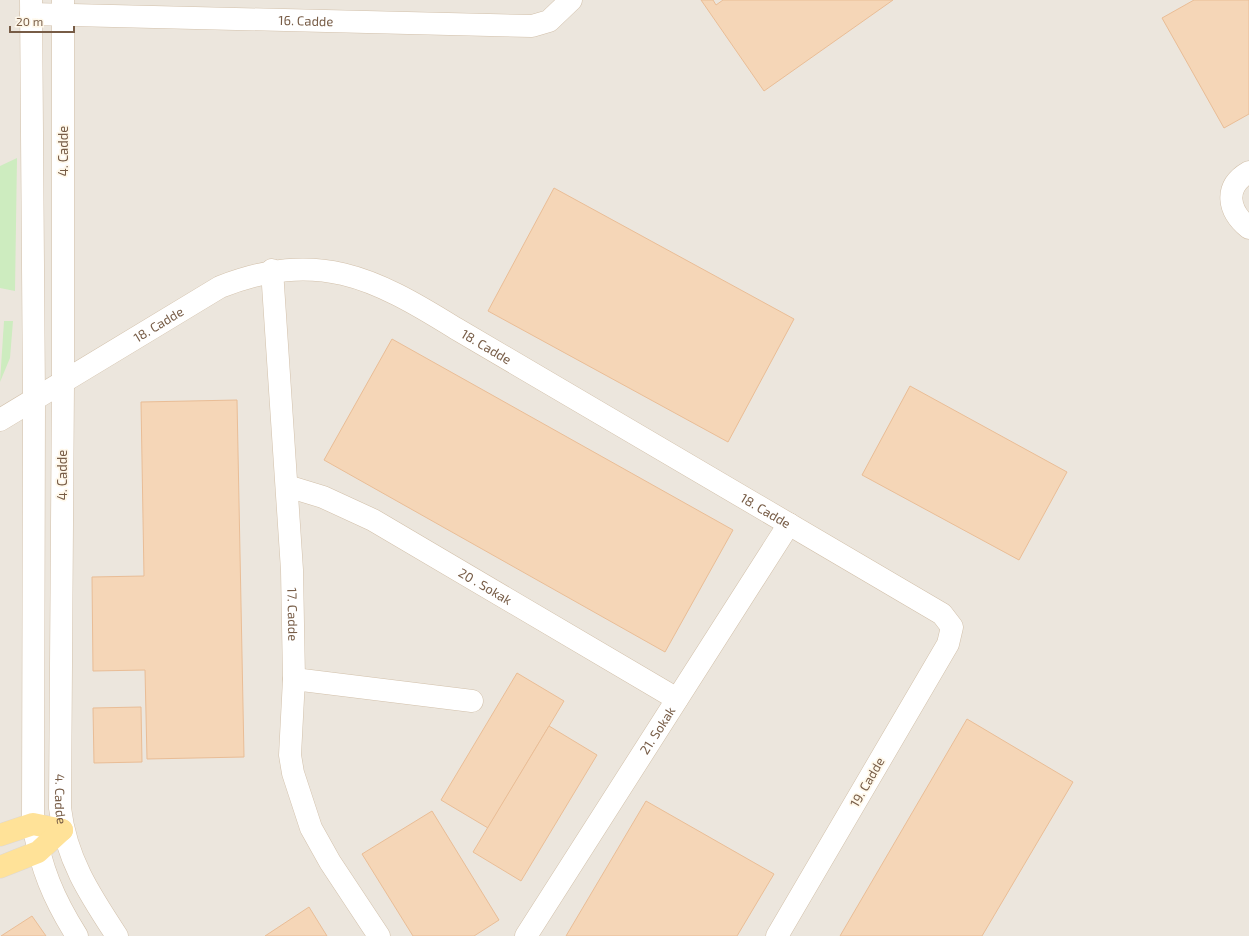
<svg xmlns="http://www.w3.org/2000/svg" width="1249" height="936" viewBox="0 0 1249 936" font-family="'Exo 2',sans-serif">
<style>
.industrial{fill:#ece6dd}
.green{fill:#cdecbf}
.building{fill:#f5d6b7;stroke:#e9bd96}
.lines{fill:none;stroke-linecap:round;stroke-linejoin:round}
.minor-casing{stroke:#d2c0aa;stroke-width:23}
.major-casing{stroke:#ded8d3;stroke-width:23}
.minor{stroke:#fff;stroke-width:22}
.major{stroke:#ffe298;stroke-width:22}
.labels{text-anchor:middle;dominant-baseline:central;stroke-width:3.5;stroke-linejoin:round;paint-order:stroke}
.street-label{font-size:13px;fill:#775c46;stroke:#fff8ea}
</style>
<rect width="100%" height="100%" fill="#fef5e2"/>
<rect class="industrial" x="0" y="0" width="1249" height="936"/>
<g class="green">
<polygon points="17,158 15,291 0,288 0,166"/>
<polygon points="4,321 13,321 10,358 0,382"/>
</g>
<g class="building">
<polygon points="701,0 713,0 716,5 723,0 893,0 764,91"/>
<polygon points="1194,0 1249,0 1249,114 1224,128 1162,18"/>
<polygon points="554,188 794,319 728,442 488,311"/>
<polygon points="392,339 733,530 665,652 324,460"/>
<polygon points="910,386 1067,472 1019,560 862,475"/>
<polygon points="237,400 244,757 147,759 145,670 93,671 92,577 144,576 141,402"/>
<polygon points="517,673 564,701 488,828 441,800"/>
<polygon points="141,707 142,762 94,763 93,708"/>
<polygon points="967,719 1073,782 982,936 840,936"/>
<polygon points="549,726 597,755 521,881 473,852"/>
<polygon points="646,801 774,874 737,936 566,936"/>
<polygon points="432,811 499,920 474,936 413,936 362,854"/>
<polygon points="309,907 327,936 265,936"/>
<polygon points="32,916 46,936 1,936"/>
</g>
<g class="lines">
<g class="minor-casing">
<g id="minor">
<path d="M31,0L34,400L33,824C41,868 53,898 77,936"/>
<path id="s1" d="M63,0V382L60,808C66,859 90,895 117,936"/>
<path id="s2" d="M31,14L532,26L549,21L571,0"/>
<path d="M1249,172C1223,187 1228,211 1249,228"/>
<path id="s3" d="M272,270L292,570L294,679L290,755L293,773L311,828L330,862L379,936"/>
<path id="s4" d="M0,420L220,287C317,249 373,277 455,328L942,614L952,627L948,644L777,936"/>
<path id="s5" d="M287,486L323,497L373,520L677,699"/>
<polyline points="294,679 472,701"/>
<path id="s6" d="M526,936L789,524"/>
</g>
</g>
<g class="major-casing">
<g id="major">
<polyline points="0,835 33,824 62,830"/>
<polyline points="0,867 38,852 62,830"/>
</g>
</g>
<use href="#minor" class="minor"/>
<use href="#major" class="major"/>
</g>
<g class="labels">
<g class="street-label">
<text stroke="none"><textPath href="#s2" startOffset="275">16. Cadde</textPath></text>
<text transform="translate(63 151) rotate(-90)">4. Cadde</text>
<text stroke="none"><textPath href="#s4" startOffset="185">18. Cadde</textPath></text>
<text stroke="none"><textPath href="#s4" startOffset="544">18. Cadde</textPath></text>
<text transform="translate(62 475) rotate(-90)">4. Cadde</text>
<text stroke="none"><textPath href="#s4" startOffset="868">18. Cadde</textPath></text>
<text stroke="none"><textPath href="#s5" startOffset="223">20 . Sokak</textPath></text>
<text stroke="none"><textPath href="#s3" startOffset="345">17. Cadde</textPath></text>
<text stroke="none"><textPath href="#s6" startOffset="244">21. Sokak</textPath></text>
<text transform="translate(867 782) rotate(-60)">19. Cadde</text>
<text stroke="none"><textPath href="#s1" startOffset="799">4. Cadde</textPath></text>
</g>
</g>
<path d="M10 26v6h64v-6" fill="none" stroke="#775c46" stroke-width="2"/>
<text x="16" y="26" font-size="12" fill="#775c46" stroke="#fff8ea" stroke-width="3" paint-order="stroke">20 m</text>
</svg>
